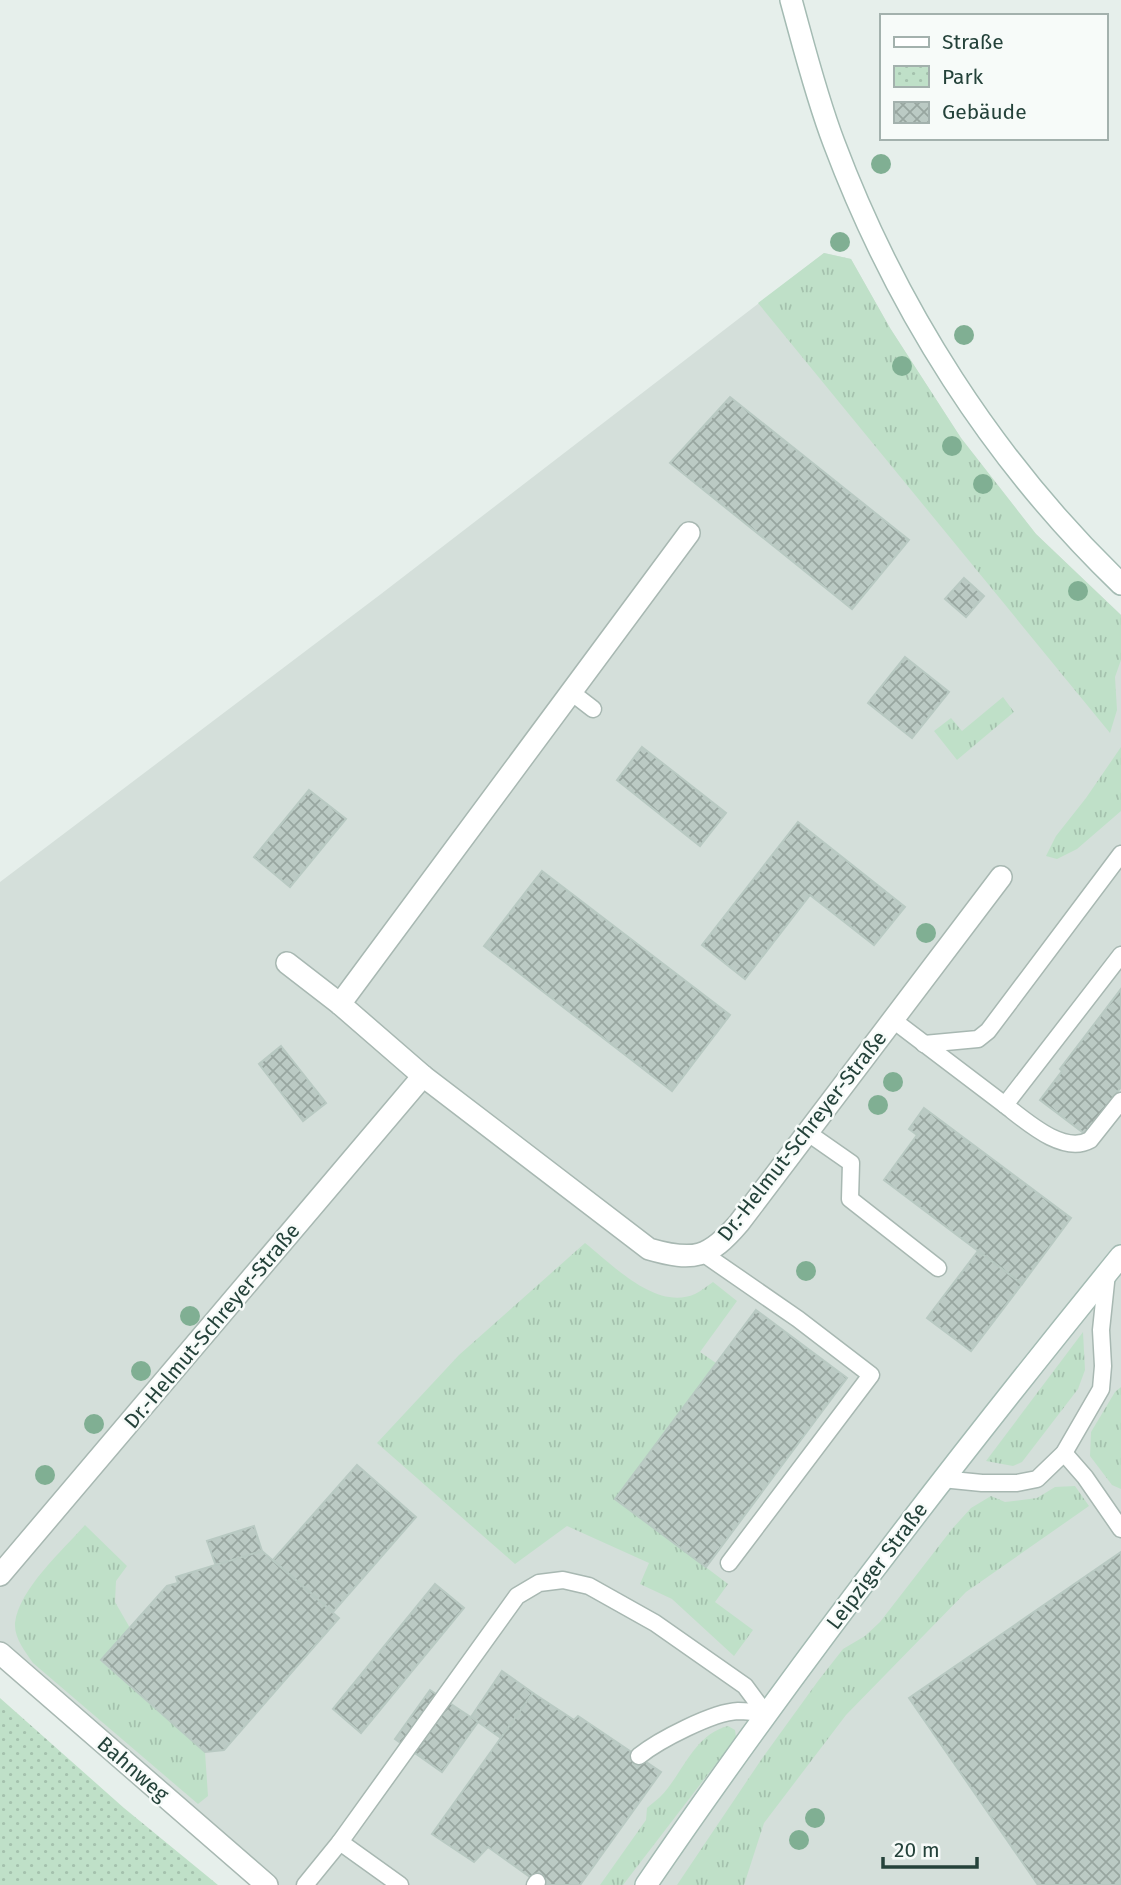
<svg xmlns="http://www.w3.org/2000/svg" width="1121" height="1885" viewBox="0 0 1121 1885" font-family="'Fira Sans',sans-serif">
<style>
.built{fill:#d4dfda}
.grass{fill:url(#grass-tufts)}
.park{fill:url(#park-dots)}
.building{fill:url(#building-cross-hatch);stroke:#b8c9c2;stroke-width:2}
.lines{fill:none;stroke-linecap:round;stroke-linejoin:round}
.lane-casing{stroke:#a8b8b2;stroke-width:19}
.street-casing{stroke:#a8b8b2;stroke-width:24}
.secondary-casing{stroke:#a4bbb3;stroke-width:24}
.lane{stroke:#fff;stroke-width:16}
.street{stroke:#fff;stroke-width:21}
.secondary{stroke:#fff;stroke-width:21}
.tree{fill:#80af93}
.labels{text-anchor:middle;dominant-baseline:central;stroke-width:5;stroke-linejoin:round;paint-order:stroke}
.street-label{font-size:21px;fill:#24423a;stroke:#f7fbf9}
</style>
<defs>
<pattern id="grass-tufts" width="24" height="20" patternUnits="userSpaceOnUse" patternTransform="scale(1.75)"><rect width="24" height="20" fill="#bfe0c8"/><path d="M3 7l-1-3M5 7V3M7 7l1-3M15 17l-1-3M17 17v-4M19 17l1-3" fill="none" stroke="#a4c1ad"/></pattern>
<pattern id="park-dots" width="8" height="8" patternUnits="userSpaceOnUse" patternTransform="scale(1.75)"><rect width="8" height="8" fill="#bfe0c8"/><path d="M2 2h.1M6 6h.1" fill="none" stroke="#a4c1ad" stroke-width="1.8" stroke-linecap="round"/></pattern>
<pattern id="building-cross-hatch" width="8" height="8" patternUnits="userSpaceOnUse" patternTransform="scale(1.75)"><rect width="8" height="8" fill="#bbcac4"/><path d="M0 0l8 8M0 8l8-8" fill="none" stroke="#98a6a0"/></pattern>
</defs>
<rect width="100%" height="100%" fill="#e6efeb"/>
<polygon class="built" points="824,253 851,259 890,328 961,438 1036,534 1121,615 1121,1885 267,1885 0,1653 0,882 381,594"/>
<g class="grass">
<polygon points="824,253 851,259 890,328 961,438 1036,534 1121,615 1121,660 1115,677 1117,710 1110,733 758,303"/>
<polygon points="1003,697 1014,712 957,760 934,731 951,718 962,731"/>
<polygon points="1121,747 1121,811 1077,849 1057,859 1046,856 1056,836 1086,798"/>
<path d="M585,1243C613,1265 656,1311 695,1294C701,1291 707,1286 713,1282L737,1301L700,1352L716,1363L616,1499L728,1584L715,1602L753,1630L734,1656L672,1599L640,1584L649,1563L567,1526L515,1564L377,1443L459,1355Z"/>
<polygon points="1083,1332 1085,1370 1078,1389 1022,1462 1013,1466 986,1461"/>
<polygon points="1121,1387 1121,1489 1112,1485 1090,1456 1091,1432 1115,1392"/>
<polygon points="1075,1486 1089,1506 966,1592 846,1715 764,1823 744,1885 677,1885 761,1760 818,1681 843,1649 865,1636 880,1622 952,1529 971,1508 991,1496 1005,1502 1037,1498 1055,1487"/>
<path d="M85,1525L127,1566L116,1581L115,1602L130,1628L101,1661L205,1752L208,1796L198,1804L33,1663C25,1651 14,1638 15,1623C19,1589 63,1550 85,1525Z"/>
<path d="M728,1726L735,1730L736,1737L732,1743L623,1885H600L646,1820L647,1808C651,1804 656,1801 660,1797C683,1774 693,1735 728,1726Z"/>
</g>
<polygon class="park" points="0,1698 124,1808 218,1885 0,1885"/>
<g class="building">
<polygon points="730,397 909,540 852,609 670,463"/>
<polygon points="964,578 984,596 966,617 945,599"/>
<polygon points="905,657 949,692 912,738 868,703"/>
<polygon points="642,747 726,813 700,846 617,780"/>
<polygon points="309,790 346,819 290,887 254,857"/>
<polygon points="798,822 905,907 874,945 810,895 745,979 702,945"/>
<polygon points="542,871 730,1015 672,1091 484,946"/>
<polygon points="1121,989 1121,1087 1085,1134 1040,1100 1062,1071 1060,1069"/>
<polygon points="281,1046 326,1103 303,1121 259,1064"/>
<polygon points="924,1108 1071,1218 1022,1284 884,1180 917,1135 909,1129"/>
<polygon points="978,1251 1022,1284 971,1351 927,1318"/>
<polygon points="756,1310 847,1378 706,1567 615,1499"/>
<polygon points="357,1465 416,1517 333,1612 273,1560"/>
<polygon points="254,1526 262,1551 216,1566 207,1541"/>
<polygon points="262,1551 339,1618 224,1750 205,1752 101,1660 167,1586 178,1583 176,1577"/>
<polygon points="1121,1552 1121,1885 1038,1885 909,1698"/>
<polygon points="435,1584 464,1608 361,1733 333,1709"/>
<polygon points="502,1671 533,1693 501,1738 471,1717"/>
<polygon points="430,1690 478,1722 442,1772 395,1739"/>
<polygon points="533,1693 574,1720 578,1716 661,1772 580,1885 541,1885 488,1847 474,1862 432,1834"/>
</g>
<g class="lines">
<g class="lane-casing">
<g id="lane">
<polyline points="571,692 593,709"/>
<polyline points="893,1020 1005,1105 1121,955"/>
<polyline points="924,1044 978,1039 988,1031 1121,854"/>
<path d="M1005,1105C1026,1121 1063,1155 1090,1140L1121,1101"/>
<polyline points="808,1133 851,1163 850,1199 938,1268"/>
<polyline points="704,1254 798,1319 871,1375 729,1563"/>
<polyline points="1064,1453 1085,1477 1121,1529"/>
<polyline points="942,1479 982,1483 1017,1483 1037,1479 1064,1453 1101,1389 1103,1366 1101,1330 1107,1273"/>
<path d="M639,1756C659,1740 713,1712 738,1711C747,1711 757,1713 765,1713"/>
<polyline points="340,1842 517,1596 539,1583 563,1580 589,1586 655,1623 745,1686 765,1713"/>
<polyline points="305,1885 340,1842 400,1885"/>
<polyline points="535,1885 537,1882"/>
</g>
</g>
<g class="street-casing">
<g id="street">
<path d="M287,963L340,1004L423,1076L649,1249C694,1262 709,1258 739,1223L1001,877"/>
<polyline points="340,1004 689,533"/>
<polyline points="0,1575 423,1076"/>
<polyline points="0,1653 267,1885"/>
</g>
</g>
<g class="secondary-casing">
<g id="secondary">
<path d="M791,0C804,47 816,96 834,143C896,308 993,461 1121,584"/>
<path d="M646,1885C794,1668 955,1460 1121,1256"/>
</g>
</g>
<use href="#lane" class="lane"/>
<use href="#street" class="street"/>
<use href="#secondary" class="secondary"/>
</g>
<g class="tree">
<circle cx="881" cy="164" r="10"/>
<circle cx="840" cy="242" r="10"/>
<circle cx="964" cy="335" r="10"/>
<circle cx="902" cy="366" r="10"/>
<circle cx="952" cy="446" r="10"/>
<circle cx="983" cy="484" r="10"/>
<circle cx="1078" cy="591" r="10"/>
<circle cx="926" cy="933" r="10"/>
<circle cx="893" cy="1082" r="10"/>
<circle cx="878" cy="1105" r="10"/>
<circle cx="806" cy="1271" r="10"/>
<circle cx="190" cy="1316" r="10"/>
<circle cx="141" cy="1371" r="10"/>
<circle cx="94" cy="1424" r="10"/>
<circle cx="45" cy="1475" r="10"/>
<circle cx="815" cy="1818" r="10"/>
<circle cx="799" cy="1840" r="10"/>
</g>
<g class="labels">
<g class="street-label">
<text transform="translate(802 1136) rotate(-52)">Dr.-Helmut-Schreyer-Straße</text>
<text transform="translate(212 1326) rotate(-50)">Dr.-Helmut-Schreyer-Straße</text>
<text transform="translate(877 1566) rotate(-53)">Leipziger Straße</text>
<text transform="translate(133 1769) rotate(41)">Bahnweg</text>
</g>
</g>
<rect x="880" y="14" width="228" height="126" fill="#f7fbf9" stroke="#a3b1ad" stroke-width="2"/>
<rect x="894" y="37" width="35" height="10" fill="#ffffff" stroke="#a3b1ad" stroke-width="2"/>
<text x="942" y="49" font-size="21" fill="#24423a">Straße</text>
<rect x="894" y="66" width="35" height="21" fill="url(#park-dots)" stroke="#a3b1ad" stroke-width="2"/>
<text x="942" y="84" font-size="21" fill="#24423a">Park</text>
<rect x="894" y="102" width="35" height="21" fill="url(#building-cross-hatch)" stroke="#a3b1ad" stroke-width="2"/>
<text x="942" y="119" font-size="21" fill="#24423a">Gebäude</text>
<path d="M883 1857v10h94v-10" fill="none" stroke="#24423a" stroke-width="3.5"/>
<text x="894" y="1857" font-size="21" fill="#24423a" stroke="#f7fbf9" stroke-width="5" paint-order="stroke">20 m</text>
</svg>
